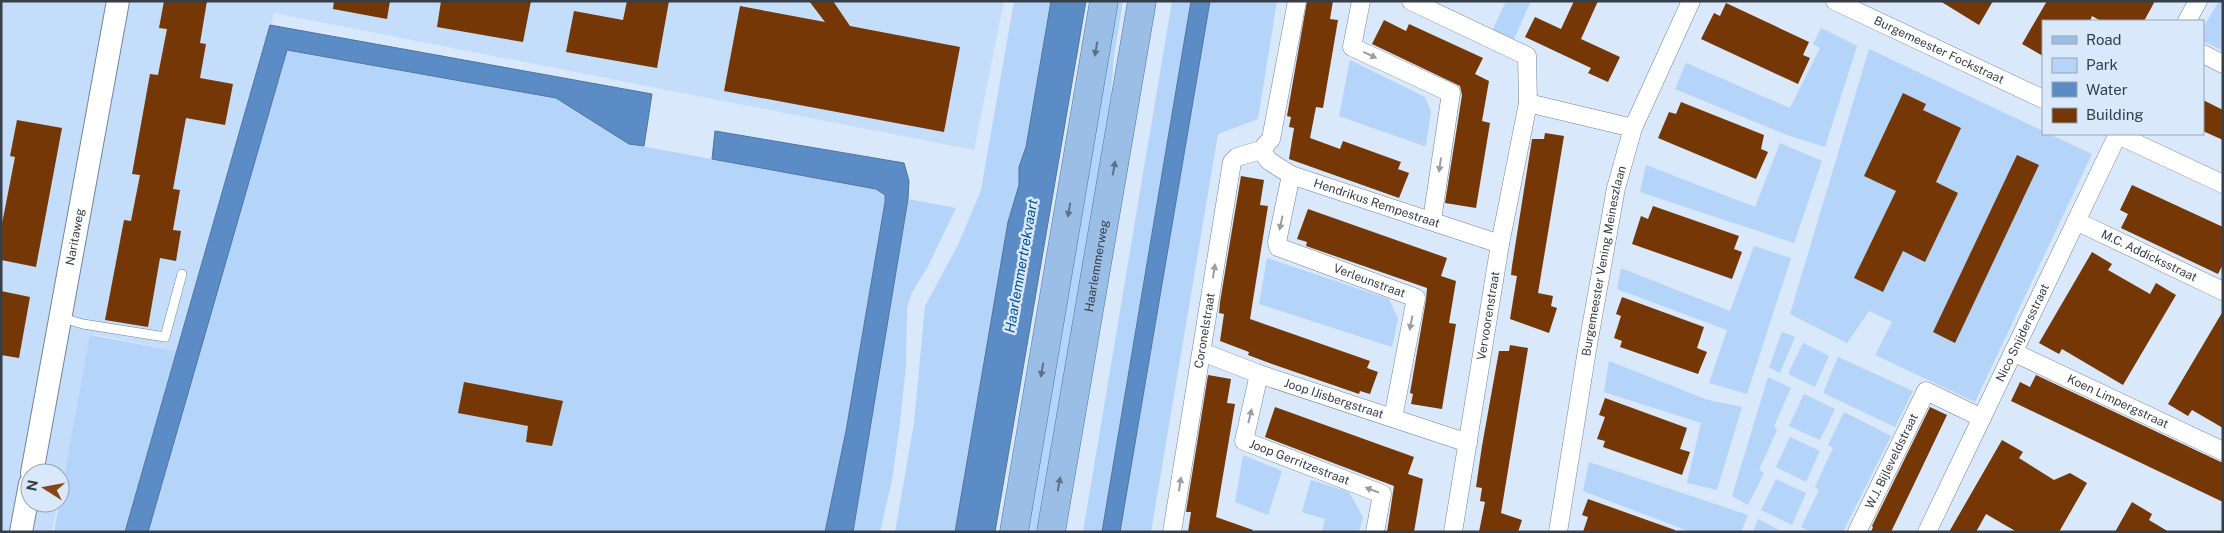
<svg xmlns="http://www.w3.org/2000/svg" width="2224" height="533" viewBox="0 0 2224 533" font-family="'Public Sans',sans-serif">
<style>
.built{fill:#c4ddfa}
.green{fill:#b4d4fa}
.water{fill:#5b8cc5;stroke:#50759f}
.building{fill:#743705}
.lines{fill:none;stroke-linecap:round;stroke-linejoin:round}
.service-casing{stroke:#73859a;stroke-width:10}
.minor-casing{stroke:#73859a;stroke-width:19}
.tertiary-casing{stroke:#73859a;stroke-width:24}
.primary-casing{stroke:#4c75a3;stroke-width:29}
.service{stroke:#fff;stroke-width:9}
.minor{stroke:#fff;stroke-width:18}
.tertiary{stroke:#fff;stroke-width:22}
.primary{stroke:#9bbee6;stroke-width:28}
.oneway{fill:#5e7187}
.oneway2{fill:#9a9ea3}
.labels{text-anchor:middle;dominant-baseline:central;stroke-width:5;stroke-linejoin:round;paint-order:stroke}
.street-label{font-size:12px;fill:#363e47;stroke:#d9e8fb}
.water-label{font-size:14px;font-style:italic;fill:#035196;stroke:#d9e8fb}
</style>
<rect width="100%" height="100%" fill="#d9e8fb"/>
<polygon class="built" points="1,1 1004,1 974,150 274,13 183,352 93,334 60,494 60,473 30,473 30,503 58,503 52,532 1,532"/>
<g class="green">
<polygon points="1014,1 1051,1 1026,147 1019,167 1019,185 1008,222 955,532 895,532 914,423 925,306 958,245 981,190"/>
<polygon points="1114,1 1123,1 1114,56 1107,141 1041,532 1024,532"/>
<polygon points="1172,1 1191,1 1102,532 1083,532"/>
<polygon points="1210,1 1277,1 1258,119 1218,134 1151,532 1120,532"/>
<polygon points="1506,1 1531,1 1513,41 1492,31"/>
<polygon points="2219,1 2223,1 2223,51 2203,41 2203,28"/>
<polygon points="1821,28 1857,46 1825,147 1784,134 1675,89 1686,63 1790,108 1820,48 1813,44"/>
<polygon points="288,48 565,90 629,144 876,189 883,192 885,202 831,532 140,532 285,53"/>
<polygon points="1869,49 2043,131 2043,134 2049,134 2092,154 1975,402 1875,355 1892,322 1869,311 1847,343 1790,314"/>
<polygon points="1350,60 1425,97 1431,112 1426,145 1424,146 1339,116"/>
<polygon points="1780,143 1822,161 1794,243 1640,192 1646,165 1755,207"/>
<polygon points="908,199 956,208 927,268 911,294 907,308 906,365 900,423 892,480 880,532 853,532"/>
<polygon points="1754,246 1791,258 1747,394 1709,383 1727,330 1617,289 1621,268 1730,311"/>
<polygon points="1267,258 1389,299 1398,319 1392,347 1259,304"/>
<polygon points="1782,332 1795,337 1780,373 1769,367"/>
<polygon points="90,335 177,351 125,532 54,532"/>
<polygon points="1803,343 1829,356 1815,387 1788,374"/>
<polygon points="1838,357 1913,391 1895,427 1823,393"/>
<polygon points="1609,361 1708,400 1742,407 1717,490 1687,483 1701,423 1604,392"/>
<polygon points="1768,377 1791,388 1774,426 1777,430 1759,470 1764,473 1748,505 1732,496"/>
<polygon points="1804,394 1835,409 1820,440 1789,426"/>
<polygon points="1844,412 1891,436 1843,532 1811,532 1801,527 1819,490 1815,487 1833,448 1828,445"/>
<polygon points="1790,437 1820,451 1806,482 1776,467"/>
<polygon points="1243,455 1282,471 1268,515 1235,502"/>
<polygon points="1589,462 1748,515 1741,532 1691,532 1583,491"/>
<polygon points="1776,479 1806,493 1792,525 1761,510"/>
<polygon points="1311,480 1349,492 1363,517 1359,532 1322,532 1325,519 1302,512"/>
<polygon points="1758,519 1783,532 1753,532"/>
</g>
<g class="water">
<polygon points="1051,1 1086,1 995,532 955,532 1008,222 1019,185 1019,167 1026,147"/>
<polygon points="1191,1 1210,1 1120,532 1102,532"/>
<polygon points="270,25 652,94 644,146 629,144 556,98 287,50 148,532 125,532"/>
<polygon points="715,131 904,163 909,181 908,199 853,532 825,532 846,431 885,202 885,195 876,189 712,159"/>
</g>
<g class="building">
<polygon points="164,1 207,1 200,43 206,44 200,78 233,84 225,125 186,118 173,189 180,190 173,230 181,231 176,261 160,258 148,327 105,320 124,220 131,221 140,175 132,174 150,74 158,75 167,29 159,28"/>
<polygon points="334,1 390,1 387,19 333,9"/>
<polygon points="441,1 531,1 523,42 437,27"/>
<polygon points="627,1 669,1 657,68 566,52 574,11 623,20"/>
<polygon points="809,1 833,1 850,26 960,47 944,132 724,91 740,6 825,22"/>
<polygon points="1307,1 1333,1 1330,19 1338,20 1323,108 1316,107 1310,138 1340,149 1343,141 1401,162 1398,169 1409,173 1399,198 1289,159 1294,128 1289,127 1291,117 1287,116"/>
<polygon points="1574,1 1598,1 1581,39 1620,57 1608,82 1588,73 1591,68 1525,37 1535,17 1561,29"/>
<polygon points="1940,1 1993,1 1979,25"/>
<polygon points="2047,1 2155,1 2144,21 2101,21 2092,16 2090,21 2043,21 2043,56 2022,44"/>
<polygon points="1726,3 1809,42 1803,55 1810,58 1798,84 1701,39 1714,13 1720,16"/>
<polygon points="1384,20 1406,31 1409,24 1483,58 1475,74 1489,81 1482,121 1490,123 1476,208 1445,203 1462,95 1460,86 1372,44"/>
<polygon points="1903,93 1926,104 1923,110 1961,128 1936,182 1958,193 1925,262 1903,251 1883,292 1854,278 1896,191 1864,176"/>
<polygon points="2203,100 2223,110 2223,140 2203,131"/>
<polygon points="1681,102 1764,135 1761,149 1768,152 1756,179 1658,138 1669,112 1676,114"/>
<polygon points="17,120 62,128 36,267 1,260 1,229 15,157 10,156"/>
<polygon points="1545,133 1564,136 1538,293 1553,296 1551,306 1557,308 1549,333 1510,319 1517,276 1511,275 1512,266 1532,139 1544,139"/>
<polygon points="2017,155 2039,165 1955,343 1933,332"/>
<polygon points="1241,176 1264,180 1260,205 1268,206 1250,319 1370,361 1367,368 1378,372 1370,394 1360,391 1359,394 1272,364 1248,355 1249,352 1220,341 1224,314 1219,313 1220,302"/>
<polygon points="2132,185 2223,227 2223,264 2218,274 2121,228 2128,214 2120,210"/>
<polygon points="1653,206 1739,236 1734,249 1742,252 1732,279 1632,244 1641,216 1648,219"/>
<polygon points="1308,209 1447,258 1441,276 1456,281 1449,323 1456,324 1442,409 1411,404 1413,394 1410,393 1426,300 1427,288 1306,246 1307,242 1297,239"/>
<polygon points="2092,252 2112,264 2108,270 2150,294 2156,283 2176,295 2123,385 2062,349 2059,354 2039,343"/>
<polygon points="1,291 30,297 19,358 1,355"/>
<polygon points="1622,297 1704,327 1697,348 1707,352 1698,374 1620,347 1622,341 1614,338 1621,316 1616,314"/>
<polygon points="2223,311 2223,428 2192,410 2188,416 2168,404"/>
<polygon points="1510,345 1528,348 1501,513 1522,520 1518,532 1479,532 1485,502 1480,501 1482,488 1476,487 1482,446 1499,351 1509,351"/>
<polygon points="1208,375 1231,379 1227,403 1235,404 1216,517 1253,530 1252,532 1188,532 1191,512 1186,512"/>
<polygon points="2036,375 2223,463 2223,502 2011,401 2020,382 2030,387"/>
<polygon points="464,382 563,401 552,446 526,442 528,426 458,413"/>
<polygon points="1605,398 1687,428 1680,449 1690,452 1682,475 1603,447 1605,441 1597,439 1605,417 1599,415"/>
<polygon points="1275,407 1414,457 1408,474 1423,479 1414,532 1387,532 1394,486 1265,437"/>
<polygon points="1930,407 1947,415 1916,480 1891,532 1871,532 1873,527 1872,526"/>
<polygon points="2002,440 2023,452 2019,458 2054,480 2070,473 2087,483 2059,532 2017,532 1986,514 1976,532 1949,532"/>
<polygon points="1588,499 1675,530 1675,532 1583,532 1588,517 1582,515"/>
<polygon points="2132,502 2152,514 2149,520 2169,532 2115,532"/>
</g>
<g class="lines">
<g class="service-casing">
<polyline id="service" points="62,318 83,324 165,337 182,274"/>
</g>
<g class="minor-casing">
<g id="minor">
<polyline points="1361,1 1352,47 1451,93 1432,220"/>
<polyline points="1411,1 1527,56 1528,103 1633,128"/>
<path id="s1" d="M1835,1L2043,99"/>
<polyline points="2187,21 2198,1"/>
<polyline points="2203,54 2223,64"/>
<polyline points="2116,134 2223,184"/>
<path id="s2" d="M1261,150L1269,161L1291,175L1500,244"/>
<path id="s3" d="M1291,175L1277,242L1278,247L1416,298L1393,418"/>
<path id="s4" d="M2076,221L2223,291"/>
<path id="s5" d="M1202,352L1259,374L1468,443"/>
<path id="s6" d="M2013,352L2223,451"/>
<path id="s7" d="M1259,374L1244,441L1382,494L1375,532"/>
<path id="s8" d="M1172,532L1232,162L1237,157L1261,150L1271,139L1297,1"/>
<path id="s9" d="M1453,532L1500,244L1528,103"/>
<path id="s10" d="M1558,532L1587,350L1616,188L1633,128L1691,1"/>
<path id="s11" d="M1857,532L1926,391L1982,418"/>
<path id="s12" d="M1927,532L2118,134"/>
</g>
</g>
<g class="tertiary-casing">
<g id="tertiary">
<path id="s13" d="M32,473L118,1"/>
<polyline points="21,532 30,484"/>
</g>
</g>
<g class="primary-casing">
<g id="primary">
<polyline points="1014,532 1104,1"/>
<path id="s14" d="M1051,532L1142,1"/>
</g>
</g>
<use href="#service" class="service"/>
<use href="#minor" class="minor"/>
<use href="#tertiary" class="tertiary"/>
<use href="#primary" class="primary"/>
</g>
<defs><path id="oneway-solid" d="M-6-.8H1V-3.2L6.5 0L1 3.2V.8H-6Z" transform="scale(1.25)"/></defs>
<g class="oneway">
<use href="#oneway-solid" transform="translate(1096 49) rotate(100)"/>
<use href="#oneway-solid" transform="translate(1114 168) rotate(-80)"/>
<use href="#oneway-solid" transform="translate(1069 210) rotate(100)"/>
<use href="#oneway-solid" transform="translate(1042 370) rotate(100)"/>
<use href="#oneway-solid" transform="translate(1059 484) rotate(-80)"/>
</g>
<g class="oneway2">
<use href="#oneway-solid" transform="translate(1370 55) rotate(25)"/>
<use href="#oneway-solid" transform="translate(1440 165) rotate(98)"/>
<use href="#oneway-solid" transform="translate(1281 223) rotate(102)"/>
<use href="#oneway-solid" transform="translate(1214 271) rotate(-81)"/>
<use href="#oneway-solid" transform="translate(1411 323) rotate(101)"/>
<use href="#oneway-solid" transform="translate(1250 416) rotate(-77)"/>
<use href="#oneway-solid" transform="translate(1180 484) rotate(-81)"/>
<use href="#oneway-solid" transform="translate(1372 490) rotate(-159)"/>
</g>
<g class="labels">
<g class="street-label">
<text stroke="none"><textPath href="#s1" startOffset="115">Burgemeester Fockstraat</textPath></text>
<text stroke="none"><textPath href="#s2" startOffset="130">Hendrikus Rempestraat</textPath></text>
<text stroke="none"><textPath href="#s13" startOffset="240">Naritaweg</textPath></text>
<text stroke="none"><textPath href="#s4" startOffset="81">M.C. Addicksstraat</textPath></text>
<text stroke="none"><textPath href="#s10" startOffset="275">Burgemeester Vening Meineszlaan</textPath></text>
<text stroke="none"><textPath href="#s14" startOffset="270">Haarlemmerweg</textPath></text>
<text stroke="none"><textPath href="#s3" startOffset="171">Verleunstraat</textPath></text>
<text stroke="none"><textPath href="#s9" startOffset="219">Vervoorenstraat</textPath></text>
<text stroke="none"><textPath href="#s8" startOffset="204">Coronelstraat</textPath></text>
<text stroke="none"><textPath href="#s12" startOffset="221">Nico Snijdersstraat</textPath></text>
<text stroke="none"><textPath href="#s5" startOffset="140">Joop IJisbergstraat</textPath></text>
<text stroke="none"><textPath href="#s6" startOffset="116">Koen Limpergstraat</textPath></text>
<text stroke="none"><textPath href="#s11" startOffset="79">W.J. Bijleveldstraat</textPath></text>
<text stroke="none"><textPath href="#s7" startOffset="128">Joop Gerritzestraat</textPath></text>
</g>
<g class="water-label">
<text transform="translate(1021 266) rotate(-80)">Haarlemmertrekvaart</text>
</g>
</g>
<rect width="2224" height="533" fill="none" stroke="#363e47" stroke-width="5"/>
<rect x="2042" y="20" width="162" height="115" fill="#d9e8fb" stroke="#98a4b3"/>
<rect x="2052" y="36" width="25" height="8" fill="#9bbee6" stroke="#98a4b3"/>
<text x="2086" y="45" font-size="15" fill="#363e47">Road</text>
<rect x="2052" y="58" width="25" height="15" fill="#b4d4fa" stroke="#98a4b3"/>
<text x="2086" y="70" font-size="15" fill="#363e47">Park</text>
<rect x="2052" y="82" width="25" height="15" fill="#5b8cc5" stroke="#98a4b3"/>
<text x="2086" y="95" font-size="15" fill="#363e47">Water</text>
<rect x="2052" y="108" width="25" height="15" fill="#743705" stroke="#98a4b3"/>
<text x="2086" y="120" font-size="15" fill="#363e47">Building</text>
<g transform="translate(45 488) rotate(281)"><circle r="24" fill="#d9e8fb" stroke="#98a4b3"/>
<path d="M0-4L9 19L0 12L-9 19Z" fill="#874514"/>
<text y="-8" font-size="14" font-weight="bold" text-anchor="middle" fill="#363e47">N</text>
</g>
</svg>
